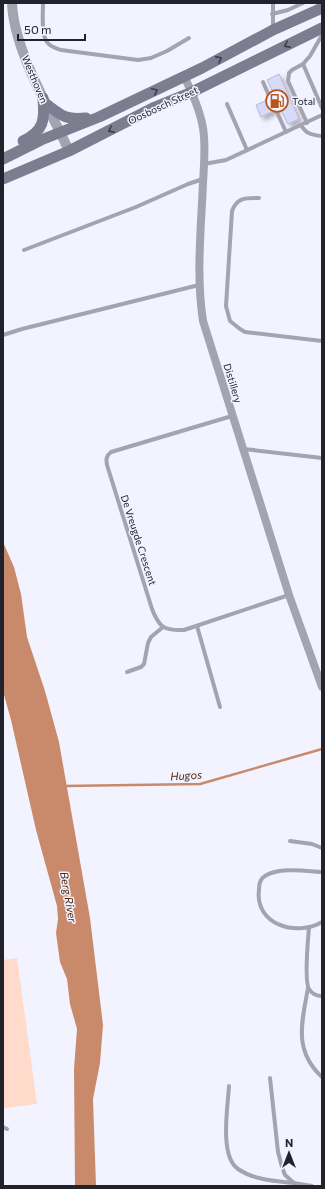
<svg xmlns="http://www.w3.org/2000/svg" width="325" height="1189" viewBox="0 0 325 1189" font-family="Commissioner,sans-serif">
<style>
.green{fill:#fedbcb}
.water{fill:#c98a6b}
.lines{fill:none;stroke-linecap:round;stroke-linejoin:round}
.stream{stroke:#c98a6b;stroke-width:2.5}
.building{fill:#d8dbf7;stroke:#b6b8d4;filter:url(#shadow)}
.service{stroke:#a3a4b0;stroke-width:4}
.minor{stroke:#a3a4b0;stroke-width:8}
.tertiary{stroke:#a3a4b0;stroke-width:10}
.secondary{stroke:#7c7d8f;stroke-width:11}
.oneway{stroke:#3c3d4a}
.labels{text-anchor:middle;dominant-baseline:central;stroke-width:3;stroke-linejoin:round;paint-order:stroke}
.street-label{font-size:10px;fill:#21222c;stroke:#f2f3ff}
.poi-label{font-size:10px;fill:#21222c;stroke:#f2f3ff;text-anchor:start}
.water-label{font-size:11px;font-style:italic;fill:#512710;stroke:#f2f3ff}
</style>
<defs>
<filter id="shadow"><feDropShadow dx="3.5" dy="3.5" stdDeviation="2" flood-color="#0004"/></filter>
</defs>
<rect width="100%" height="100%" fill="#f2f3ff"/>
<polygon class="green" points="17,958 37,1104 3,1108 3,960"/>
<polygon class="water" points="3,542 14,567 21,594 27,637 45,691 59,742 90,918 103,1025 100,1063 93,1099 96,1186 75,1186 74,1069 77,1029 70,1004 67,979 60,962 56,933 58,919 57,906 36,830 11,720 3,691"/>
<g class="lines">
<polyline class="stream" points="64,786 200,784 322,749"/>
</g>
<polygon class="building" points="279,74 299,119 288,124 280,108 274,107 273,111 261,117 256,105 267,100 269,101 273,100 275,96 267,80"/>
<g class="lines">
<g class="service">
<path d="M43,3C43,13 41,34 47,42C50,47 56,48 61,50L138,60L151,58L167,51L189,38"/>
<polyline points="273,3 273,28"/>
<polyline points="272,14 288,10 303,3"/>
<polyline points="303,64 322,108"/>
<polyline points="263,82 270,98"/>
<polyline points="227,104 247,150"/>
<polyline points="276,110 286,132"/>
<polyline points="307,123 288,81 289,73 292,70 303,64 310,56 322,35"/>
<path d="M301,125C306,134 312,135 322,136"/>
<polyline points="204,164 226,160 322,115"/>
<path d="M259,198C246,198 237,197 232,211L226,306L230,321L240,329L245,332L322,341"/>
<polyline points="24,250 136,207 188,184 203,179"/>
<polyline points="3,335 22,329 199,285"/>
<path d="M232,416L111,452C106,456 106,459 107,465L152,609C159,627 164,631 184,630L289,595"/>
<polyline points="244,449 322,458"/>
<polyline points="197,626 220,707"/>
<polyline points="127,672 141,667 144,664 148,643 151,637 163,627"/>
<polyline points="290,841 312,844 322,848"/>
<path d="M322,872C306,871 279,867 265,876C260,879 259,885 259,889C254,925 297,937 322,922"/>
<path d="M309,927C308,939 304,981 309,989C312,994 317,996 322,996"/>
<path d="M308,988C302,1022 293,1050 322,1077"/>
<polyline points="270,1078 278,1152 282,1167 285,1175 294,1183 312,1186"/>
<path d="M229,1086C228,1106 219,1156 238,1169C254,1180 275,1181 294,1183"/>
<polyline points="3,1127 7,1129"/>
</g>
<path class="minor" d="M184,76C192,93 200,110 203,128C206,146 204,165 203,183C201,229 196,276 203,321L289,595L322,687"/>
<path class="tertiary" d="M12,3C14,51 49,107 69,151"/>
<g class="secondary">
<path d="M46,104C62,116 65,120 86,118"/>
<path d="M23,141C44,131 45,120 43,98"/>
<polyline points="3,159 41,140 99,117 202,68 273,30 322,8"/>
<polyline points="3,179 69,151 155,107 192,92 322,28"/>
</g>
</g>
<defs><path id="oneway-chevron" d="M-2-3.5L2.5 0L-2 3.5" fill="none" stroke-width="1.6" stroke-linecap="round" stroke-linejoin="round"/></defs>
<g class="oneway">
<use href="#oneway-chevron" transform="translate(287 45) rotate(154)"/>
<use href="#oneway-chevron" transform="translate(219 59) rotate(-28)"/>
<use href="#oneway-chevron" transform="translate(155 91) rotate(-25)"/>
<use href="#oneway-chevron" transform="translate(111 130) rotate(153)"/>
</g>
<defs>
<g id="fuel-ring" transform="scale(1.15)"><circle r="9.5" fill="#f2f3ff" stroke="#b9561c" stroke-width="1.5"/><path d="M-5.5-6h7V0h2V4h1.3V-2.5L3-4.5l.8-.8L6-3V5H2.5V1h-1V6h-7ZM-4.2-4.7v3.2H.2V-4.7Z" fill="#b9561c"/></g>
</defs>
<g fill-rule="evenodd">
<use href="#fuel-ring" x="277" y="101"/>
</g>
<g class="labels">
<g class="street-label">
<text transform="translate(35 79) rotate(67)">Westhoven</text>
<text transform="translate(163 105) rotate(-25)">Oosbosch Street</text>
<text transform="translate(233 383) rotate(73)">Distillery</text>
<text transform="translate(139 540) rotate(72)">De Vreugde Crescent</text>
</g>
<g class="poi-label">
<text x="292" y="101">Total</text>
</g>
<g class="water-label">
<text transform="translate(186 775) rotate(-4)">Hugos</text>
<text transform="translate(69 897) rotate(80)">Berg River</text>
</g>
</g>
<rect width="325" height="1189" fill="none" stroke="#21222c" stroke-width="8"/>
<g transform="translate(289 1153)" stroke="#f2f3ff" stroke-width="3" paint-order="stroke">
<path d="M0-3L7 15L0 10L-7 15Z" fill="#21222c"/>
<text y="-6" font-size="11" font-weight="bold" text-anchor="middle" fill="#21222c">N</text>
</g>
<path d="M18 34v6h67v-6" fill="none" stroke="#21222c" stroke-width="2"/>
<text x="24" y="34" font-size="12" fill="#21222c" stroke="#f2f3ff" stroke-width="3" paint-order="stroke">50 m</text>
</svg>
